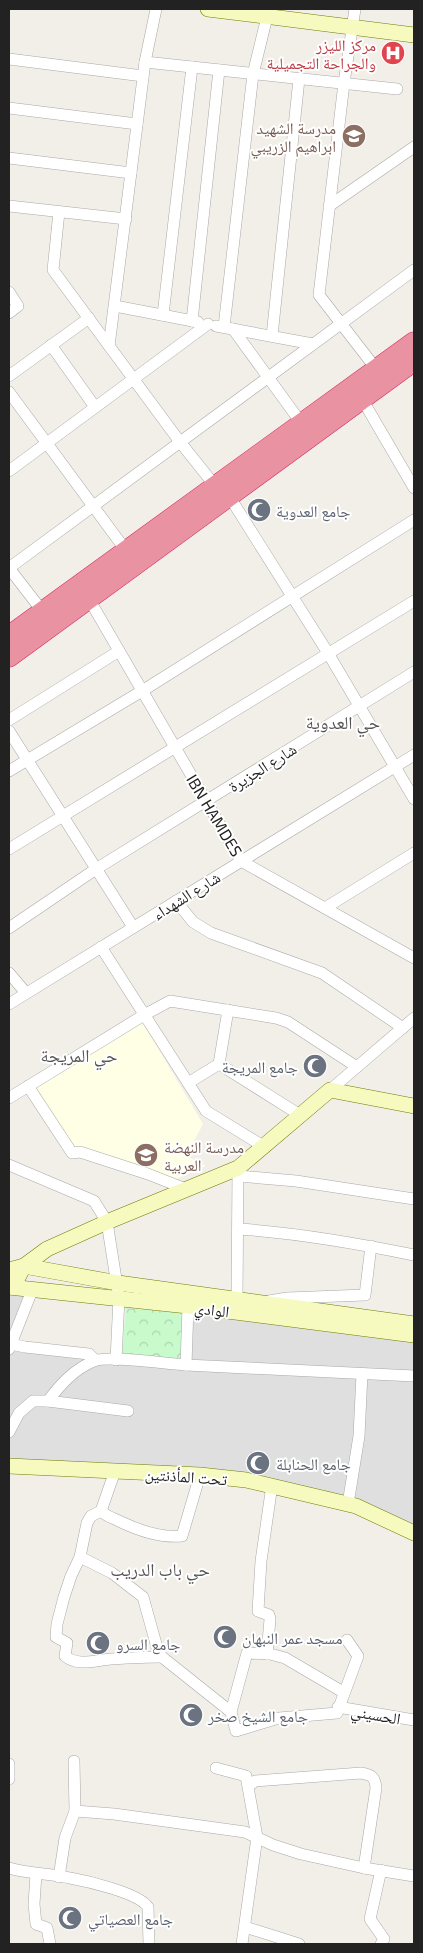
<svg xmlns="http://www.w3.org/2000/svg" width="423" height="1953" viewBox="0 0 423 1953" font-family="'Exo 2','Noto Naskh Arabic',sans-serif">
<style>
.residential{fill:#e0dfdf}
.education{fill:#ffffe5}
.park{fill:url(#park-crowns)}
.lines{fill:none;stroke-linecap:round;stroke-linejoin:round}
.street-casing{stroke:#a9a9a9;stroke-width:12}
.secondary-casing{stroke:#707d05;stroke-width:16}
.highway-casing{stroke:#dc2a67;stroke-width:21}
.street{stroke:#fff;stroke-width:11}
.secondary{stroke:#f7fabf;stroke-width:15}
.highway{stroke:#e892a2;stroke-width:20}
.labels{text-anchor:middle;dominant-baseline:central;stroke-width:4;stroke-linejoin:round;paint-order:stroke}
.health-label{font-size:16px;fill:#be3a42;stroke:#fff;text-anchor:end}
.education-label{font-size:16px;fill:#785e54;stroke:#fff;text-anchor:end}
.worship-label{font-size:16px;fill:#5b616d;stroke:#fff;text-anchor:start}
.street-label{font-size:16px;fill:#222;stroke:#fff}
.neighbourhood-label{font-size:18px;fill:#555;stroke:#fff}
</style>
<defs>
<pattern id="park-crowns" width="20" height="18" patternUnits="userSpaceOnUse" patternTransform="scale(1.25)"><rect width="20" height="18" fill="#c8facc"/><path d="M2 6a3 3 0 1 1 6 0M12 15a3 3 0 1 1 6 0" fill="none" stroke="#acd6af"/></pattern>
</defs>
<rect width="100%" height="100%" fill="#f2efe9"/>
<polygon class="residential" points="9,1287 33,1288 12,1344 25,1347 186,1365 188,1306 414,1335 414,1533 272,1485 9,1466"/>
<polygon class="education" points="143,1023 203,1124 186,1156 206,1166 176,1179 75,1150 37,1088"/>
<polygon class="park" points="126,1308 183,1313 181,1359 122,1355"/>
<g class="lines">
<g class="street-casing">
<g id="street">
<polyline points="355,9 344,83 319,295 377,370"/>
<polyline points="9,59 143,76"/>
<polyline points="145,62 397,89"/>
<polyline points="9,108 137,124"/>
<polyline points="9,158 131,173"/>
<polyline points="9,206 126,219"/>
<polyline points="329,206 414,147"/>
<polyline points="59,212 53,270 180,442 216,487"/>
<polyline points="9,292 18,306 9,313"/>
<polyline points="115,306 198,322"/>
<polyline points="163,315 192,67"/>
<polyline points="192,321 219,70"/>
<polyline points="216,326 313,344"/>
<polyline points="224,327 253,74 267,17"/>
<polyline points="233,329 302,424"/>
<polyline points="272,336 299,79"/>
<polyline points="51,345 95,407"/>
<polyline points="109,346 145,62 156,9"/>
<polyline points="9,376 89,318"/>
<polyline points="9,392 127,552"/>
<polyline points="362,399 414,488"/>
<polyline points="9,471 208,324"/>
<polyline points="229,496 328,653 414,799"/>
<polyline points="9,568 414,270"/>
<polyline points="9,568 43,612"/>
<polyline points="89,599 241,861 414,958"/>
<polyline points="9,720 119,651"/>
<polyline points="9,731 133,927"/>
<polyline points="9,771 142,691 414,520"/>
<polyline points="9,849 414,601"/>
<polyline points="176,901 193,922 211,933 322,973 403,1028"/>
<polyline points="325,908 414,853"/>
<polyline points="9,928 96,869 414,672"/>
<polyline points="101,947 206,1111 263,1146"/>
<polyline points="9,973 26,993"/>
<polyline points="9,1004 414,755"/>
<polyline points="219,1064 228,1010"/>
<polyline points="188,1083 219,1064 300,1115"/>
<polyline points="28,1086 72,1153 80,1152 148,1174 186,1189"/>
<polyline points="330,1090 414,1018"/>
<polyline points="9,1098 144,1015 170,1001 276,1018 288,1022 357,1067"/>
<polyline points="9,1165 94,1201 107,1222 119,1298 116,1360"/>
<polyline points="238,1176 296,1181 414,1199"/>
<path d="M239,1229C298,1233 356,1243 414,1255"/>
<polyline points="237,1300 238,1170"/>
<polyline points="269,1301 287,1298 365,1295 371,1246"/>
<polyline points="188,1306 186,1365 414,1376"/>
<polyline points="11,1344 25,1347 89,1354 95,1360"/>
<polyline points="9,1349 33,1288"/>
<polyline points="48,1401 128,1411"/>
<path d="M9,1432L19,1413L33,1401H48C60,1385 74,1369 94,1361C107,1355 168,1364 186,1365"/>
<path d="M115,1471L101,1511L91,1516L87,1523L80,1557L71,1576L64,1597L57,1624L56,1637L67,1643L65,1656C78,1667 96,1660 111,1659C128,1658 145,1657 162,1657"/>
<polyline points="348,1504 359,1436 362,1374"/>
<path d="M101,1511C107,1517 114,1518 121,1522C140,1531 161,1538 182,1536L200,1475"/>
<polyline points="80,1557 112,1573 143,1597 158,1651 162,1657 231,1712"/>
<polyline points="267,1654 270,1619 269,1615 258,1611 261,1561 272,1485"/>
<polyline points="343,1692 285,1658 270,1654 247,1653 231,1712 236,1731 279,1718 337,1713 358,1656 347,1640"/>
<polyline points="338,1707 414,1720"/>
<polyline points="9,1764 9,1779"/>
<polyline points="216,1768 246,1776 257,1837 242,1944"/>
<path d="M249,1786L255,1781L361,1773C371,1775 375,1776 376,1788L364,1868"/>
<polyline points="75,1811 114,1814 245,1832 273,1845 301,1854 364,1868 414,1876"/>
<path d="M9,1868C29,1874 49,1873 70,1878C87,1881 139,1893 148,1907L149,1944"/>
<polyline points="381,1870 370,1919 384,1939 381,1944"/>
<polyline points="36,1874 34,1904 36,1924 47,1928 50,1944"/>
<polyline points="59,1877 65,1838 75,1811 74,1761"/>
<polyline points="245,1927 299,1944"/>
</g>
</g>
<g class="secondary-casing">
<g id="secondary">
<polyline points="208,9 414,35"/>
<polyline points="9,1270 24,1266 47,1249 107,1222 238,1168 330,1090 414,1106"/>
<polyline points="9,1287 188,1306 414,1335"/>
<polyline points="13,1287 24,1266 118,1283 414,1324"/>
<polyline points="9,1466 200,1475 246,1480 356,1506 414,1533"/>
</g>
</g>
<g class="highway-casing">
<g id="highway">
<polyline points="9,636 414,342"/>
<polyline points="9,657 414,361"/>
</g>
</g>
<use href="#street" class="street"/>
<use href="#secondary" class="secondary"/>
<use href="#highway" class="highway"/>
</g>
<defs>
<g id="hospital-disc" transform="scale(1.25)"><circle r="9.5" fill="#e0444e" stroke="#fff"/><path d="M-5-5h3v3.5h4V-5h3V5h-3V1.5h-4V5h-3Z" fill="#fff"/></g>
<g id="school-disc" transform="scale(1.25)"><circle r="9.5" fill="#8d6e63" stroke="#fff"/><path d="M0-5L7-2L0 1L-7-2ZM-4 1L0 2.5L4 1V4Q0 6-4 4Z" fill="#fff"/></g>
<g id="mosque-disc" transform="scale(1.25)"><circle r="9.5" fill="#6b7280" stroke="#fff"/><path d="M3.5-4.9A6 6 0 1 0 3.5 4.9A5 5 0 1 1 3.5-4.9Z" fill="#fff"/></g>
</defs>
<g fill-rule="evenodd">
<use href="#hospital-disc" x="393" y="53"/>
<use href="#school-disc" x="354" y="136"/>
<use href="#mosque-disc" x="259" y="510"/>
<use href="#mosque-disc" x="315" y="1066"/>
<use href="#school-disc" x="146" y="1155"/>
<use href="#mosque-disc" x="258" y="1463"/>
<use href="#mosque-disc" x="225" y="1637"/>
<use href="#mosque-disc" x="98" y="1643"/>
<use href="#mosque-disc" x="191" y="1715"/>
<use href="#mosque-disc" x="70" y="1918"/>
</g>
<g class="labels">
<g class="health-label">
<text x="376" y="44">مركز الليزر<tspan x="376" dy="18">والجراحة التجميلية</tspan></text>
</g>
<g class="education-label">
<text x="336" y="127">مدرسة الشهيد<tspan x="336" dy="18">ابراهيم الزريبي</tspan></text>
<text x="164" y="1146" text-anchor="start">مدرسة النهضة<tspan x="164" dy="18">العربية</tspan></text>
</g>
<g class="worship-label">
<text x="276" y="510">جامع العدوية</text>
<text x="298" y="1066" text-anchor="end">جامع المريجة</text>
<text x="276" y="1463">جامع الحنابلة</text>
<text x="242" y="1637">مسجد عمر النبهان</text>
<text x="116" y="1643">جامع السرو</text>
<text x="208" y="1715">جامع الشيخ صخر</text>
<text x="88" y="1918">جامع العصياتي</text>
</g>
<g class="street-label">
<text transform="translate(262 767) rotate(-32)">شارع الجزيرة</text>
<text transform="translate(215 815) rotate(59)">IBN HAMDES</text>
<text transform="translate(186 895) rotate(-32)">شارع الشهداء</text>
<text transform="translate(212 1309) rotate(7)">الوادي</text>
<text transform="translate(186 1476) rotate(4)">تحت المأذنتين</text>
<text transform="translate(376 1714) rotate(10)">الحسيني</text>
</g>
<g class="neighbourhood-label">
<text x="343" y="722">حي العدوية</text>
<text x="79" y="1055">حي المريجة</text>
<text x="160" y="1569">حي باب الدريب</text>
</g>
</g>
<rect width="423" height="1953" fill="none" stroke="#222222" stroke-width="20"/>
</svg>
